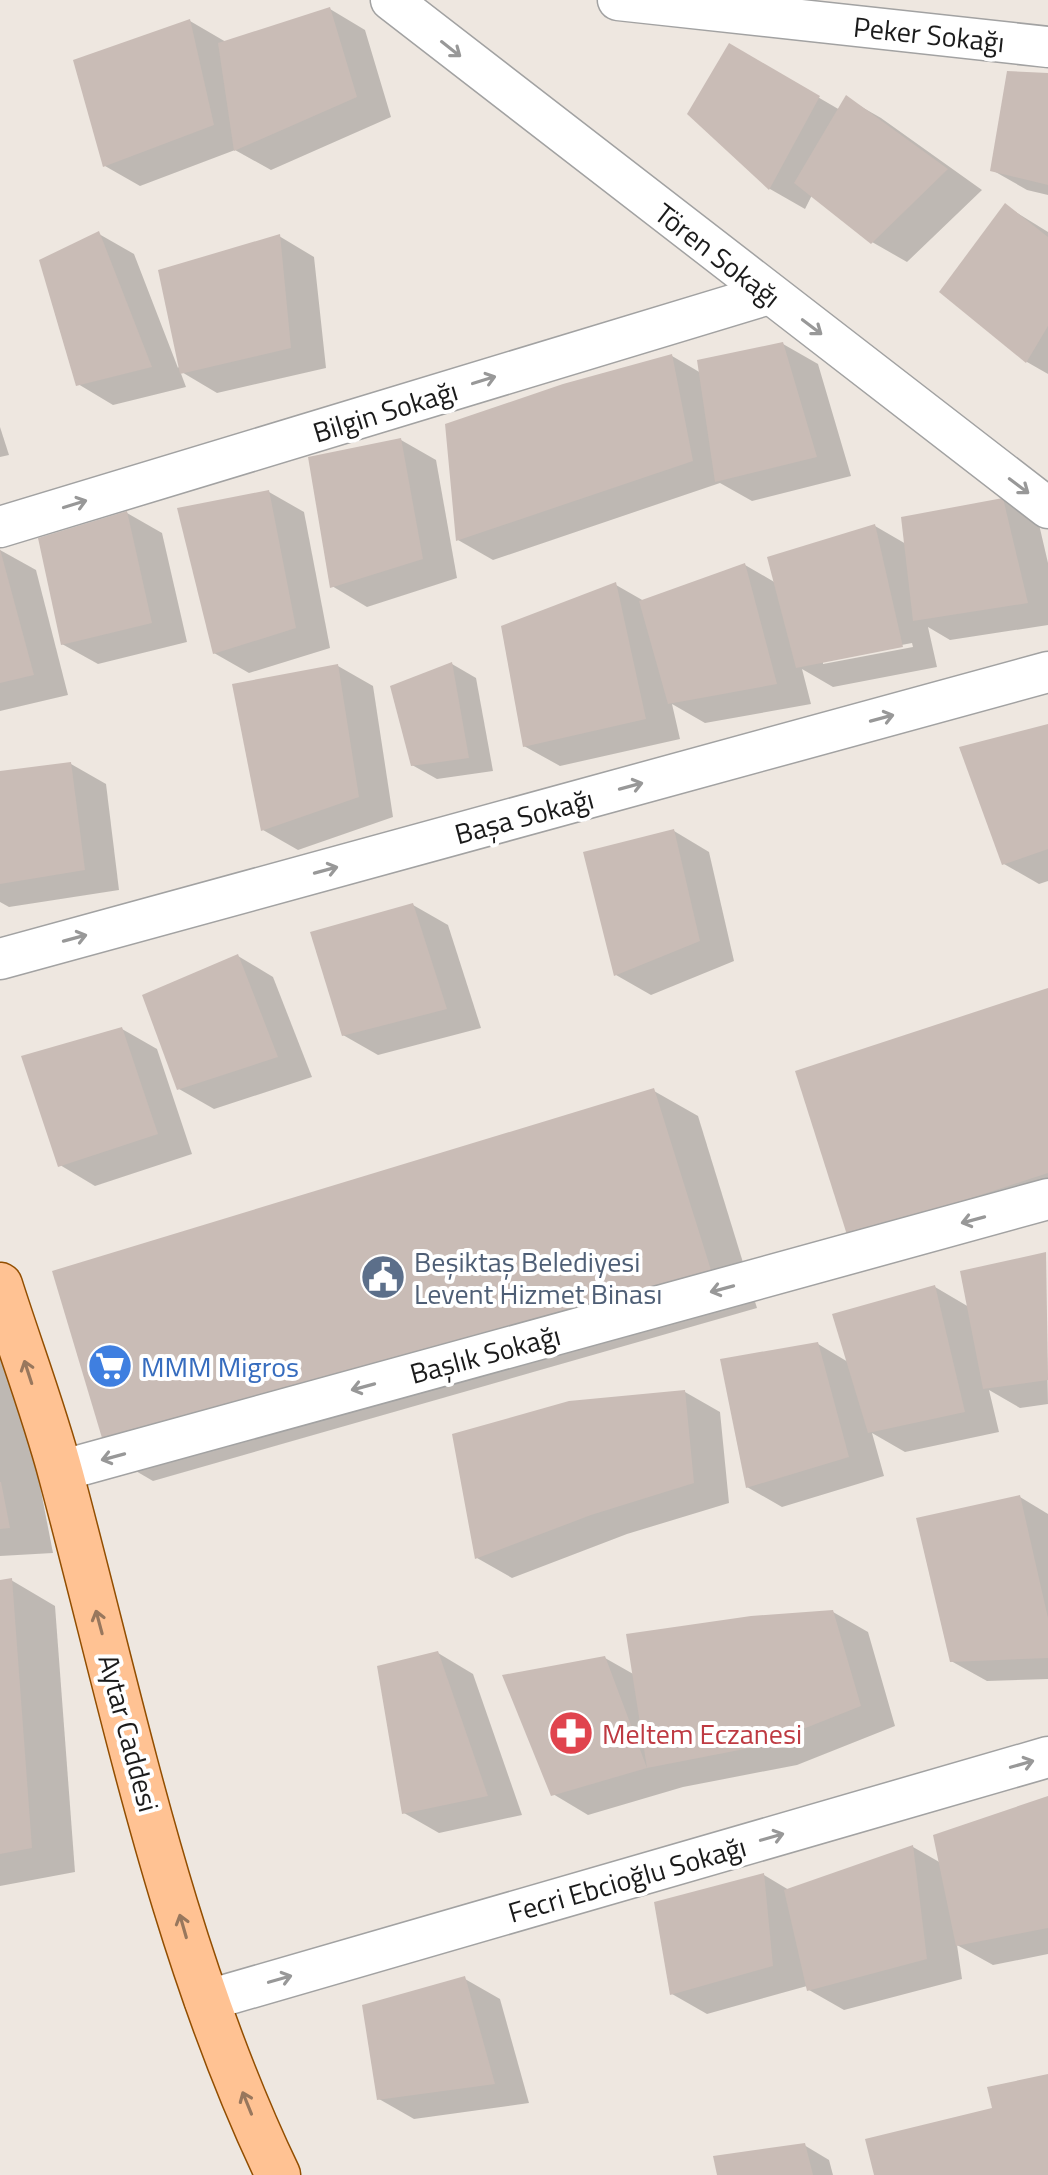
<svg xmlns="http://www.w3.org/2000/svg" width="1048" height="2175" viewBox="0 0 1048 2175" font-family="'Titillium Web',sans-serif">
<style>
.shadow{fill:#0003;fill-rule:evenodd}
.building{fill:#c9bcb6}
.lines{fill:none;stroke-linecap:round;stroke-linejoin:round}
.street-casing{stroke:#a2a2a2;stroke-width:43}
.primary-casing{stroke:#924e00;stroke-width:47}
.street{stroke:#fff;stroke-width:40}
.primary{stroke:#ffc293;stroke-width:44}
.oneway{stroke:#989898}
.oneway2{stroke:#98775d}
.labels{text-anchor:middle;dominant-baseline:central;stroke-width:8;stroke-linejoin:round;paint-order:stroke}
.street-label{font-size:28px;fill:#1b1b1b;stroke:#fff}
.service-label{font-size:28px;fill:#4e5e75;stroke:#fff;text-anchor:start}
.shop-label{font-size:28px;fill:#366cbe;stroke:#fff;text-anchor:start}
.health-label{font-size:28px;fill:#be3a42;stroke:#fff;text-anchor:start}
</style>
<rect width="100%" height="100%" fill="#eee7e0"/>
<g class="shadow">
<polygon points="330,9 365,30 391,117 271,170 235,150 140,186 105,166 190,21 226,42"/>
<polygon points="730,46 840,110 846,98 881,118 982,190 907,262 872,242 812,195 805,209 770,189 690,113"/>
<polygon points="1048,75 1048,195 1027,190 992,170"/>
<polygon points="1006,206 1048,232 1048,374 1027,362 942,292"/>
<polygon points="99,234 134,254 178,368 279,236 314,257 326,368 217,393 180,371 186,387 113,405 78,384"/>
<polygon points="783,344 818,364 851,476 752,501 720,483 493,560 458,540 672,356 701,373"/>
<polygon points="0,427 9,455 0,457"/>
<polygon points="401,440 436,460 457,578 367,607 332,586"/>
<polygon points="269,492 304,512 330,648 249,673 214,653"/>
<path d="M1003,500L1038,520L1048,563V625L950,640L928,627L937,667L833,687L802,669L811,704L705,723L672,704L680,739L560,766L524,746L616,585L644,601L745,565L776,583L875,526L906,544ZM912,643L913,647L823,664V660Z"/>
<polygon points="127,513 162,533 187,642 98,664 62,644"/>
<polygon points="0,550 36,570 68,695 0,711"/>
<polygon points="452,664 476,678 493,771 437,779 412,765"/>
<polygon points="338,666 373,686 393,817 298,850 263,830"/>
<polygon points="1048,726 1048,881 1039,884 1004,864"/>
<polygon points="71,764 106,784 119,890 9,907 0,902 0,773"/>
<polygon points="674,831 709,852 734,961 651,995 616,975"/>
<polygon points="413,905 448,925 481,1028 378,1055 343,1035"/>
<polygon points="238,956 273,977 312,1077 214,1109 179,1089"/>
<polygon points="1048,990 1048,1211 893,1262"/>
<polygon points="122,1029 157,1049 192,1154 95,1186 60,1165"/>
<polygon points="654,1091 698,1116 757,1308 153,1481 110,1456"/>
<polygon points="1045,1254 1048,1404 1020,1408 989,1390 999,1432 905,1452 872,1433 884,1476 782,1507 747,1487 818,1344 848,1362 935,1287 969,1307"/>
<polygon points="0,1280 53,1553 0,1556"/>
<polygon points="685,1392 720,1412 729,1503 627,1534 512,1578 477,1558"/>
<polygon points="1020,1497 1048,1514 1048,1679 987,1681 951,1661"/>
<polygon points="11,1580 55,1606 75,1872 0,1886 0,1582"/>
<polygon points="833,1612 868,1632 895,1726 797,1765 683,1787 588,1815 553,1794 605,1658 635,1675"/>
<polygon points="438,1653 473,1674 522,1815 439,1833 404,1813"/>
<polygon points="1048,1798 1048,1954 993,1965 957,1945 962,1979 844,2010 809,1990 807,1986 707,2014 672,1994 764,1875 789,1890 913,1847 941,1863"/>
<polygon points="465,1979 500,1999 529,2103 414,2119 379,2099"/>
<polygon points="804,2145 829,2160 833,2175 719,2175"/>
</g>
<g class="building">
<polygon points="330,7 357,97 234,151 218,43"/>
<polygon points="190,19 214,125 103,167 73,60"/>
<polygon points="729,43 820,96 769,190 687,114"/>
<polygon points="1007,71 1048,73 1048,185 990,171"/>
<polygon points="846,95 948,169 871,244 794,183"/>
<polygon points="1005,203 1048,237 1048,326 1026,363 939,292"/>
<polygon points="99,231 152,367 76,386 39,260"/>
<polygon points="280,234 291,348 180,374 158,270"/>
<polygon points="783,342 817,457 715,482 697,360"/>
<polygon points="672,354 693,461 456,541 445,424 563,384"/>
<polygon points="401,438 423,559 330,588 308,457"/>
<polygon points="269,490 296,628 213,654 177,508"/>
<polygon points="1003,498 1028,603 913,621 901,517"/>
<polygon points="127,511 152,623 61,645 38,538"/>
<polygon points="875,524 903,647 796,668 767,557"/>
<polygon points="0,549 34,675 0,683"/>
<polygon points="745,563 777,684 668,704 639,601"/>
<polygon points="616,582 646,719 523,747 501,626"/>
<polygon points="452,662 469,758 411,766 390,686"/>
<polygon points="338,664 359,797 261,831 232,684"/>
<polygon points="1048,724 1048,849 1002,865 959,747"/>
<polygon points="71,762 85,870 0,884 0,771"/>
<polygon points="674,829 700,941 614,976 583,852"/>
<polygon points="413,903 447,1009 342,1036 310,932"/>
<polygon points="238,954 278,1057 177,1090 142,995"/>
<polygon points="1048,988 1048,1173 848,1238 795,1071"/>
<polygon points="122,1027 158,1134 58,1167 21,1056"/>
<polygon points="654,1088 715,1283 108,1458 52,1271"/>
<polygon points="1046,1252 1048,1380 983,1389 960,1271"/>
<polygon points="935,1285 965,1412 868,1433 832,1314"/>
<polygon points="818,1342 849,1457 746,1488 720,1359"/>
<polygon points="685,1390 694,1483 591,1515 475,1559 452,1434 569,1401"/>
<polygon points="0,1482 1,1482 10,1528 0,1529"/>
<polygon points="1020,1495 1048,1618 1048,1658 950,1662 916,1518"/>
<polygon points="12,1578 32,1848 0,1854 0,1580"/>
<polygon points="833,1610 861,1706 760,1746 647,1768 626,1634 751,1616"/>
<polygon points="438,1651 488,1796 402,1814 377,1666"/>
<polygon points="605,1656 647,1768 551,1796 502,1675"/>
<polygon points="1048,1796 1048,1928 956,1946 933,1835"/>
<polygon points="913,1845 927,1959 807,1991 784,1890"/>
<polygon points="764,1873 773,1966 670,1995 654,1902"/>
<polygon points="465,1976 495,2084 377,2100 362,2005"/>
<polygon points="1048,2074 1048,2175 874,2175 865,2139 992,2108 987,2087"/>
<polygon points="805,2143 813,2175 717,2175 713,2156"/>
</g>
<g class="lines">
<g class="street-casing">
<g id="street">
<polyline points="391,0 1048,508"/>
<polyline points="618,0 1048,47"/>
<polyline points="0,527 769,294"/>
<polyline points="0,959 1048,672"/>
<polyline points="60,1471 1048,1199"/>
<polyline points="205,2001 1048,1757"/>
</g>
</g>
<g class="primary-casing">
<path id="primary" d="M0,1285C20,1348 44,1411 61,1475C124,1710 172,1954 278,2175"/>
</g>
<use href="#street" class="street"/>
<use href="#primary" class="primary"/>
</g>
<defs><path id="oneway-shaft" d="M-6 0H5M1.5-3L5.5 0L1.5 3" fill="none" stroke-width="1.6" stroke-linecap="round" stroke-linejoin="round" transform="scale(2)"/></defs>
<g class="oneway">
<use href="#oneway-shaft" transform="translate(451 49) rotate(38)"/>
<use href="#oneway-shaft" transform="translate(812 327) rotate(37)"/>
<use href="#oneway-shaft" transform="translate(484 380) rotate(-17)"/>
<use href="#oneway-shaft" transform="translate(1019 486) rotate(37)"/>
<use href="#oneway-shaft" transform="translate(75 504) rotate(-17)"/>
<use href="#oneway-shaft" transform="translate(882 718) rotate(-15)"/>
<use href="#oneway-shaft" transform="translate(631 786) rotate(-15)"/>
<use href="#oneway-shaft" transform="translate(326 870) rotate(-15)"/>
<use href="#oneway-shaft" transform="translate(75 938) rotate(-15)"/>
<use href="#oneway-shaft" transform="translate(973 1220) rotate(165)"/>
<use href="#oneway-shaft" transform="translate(722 1289) rotate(165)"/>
<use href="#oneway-shaft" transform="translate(363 1387) rotate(165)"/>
<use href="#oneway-shaft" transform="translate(113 1457) rotate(165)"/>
<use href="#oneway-shaft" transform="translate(1022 1764) rotate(-16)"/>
<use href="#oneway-shaft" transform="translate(772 1837) rotate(-16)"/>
<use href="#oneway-shaft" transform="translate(280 1979) rotate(-16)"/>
</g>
<g class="oneway2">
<use href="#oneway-shaft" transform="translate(28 1372) rotate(-108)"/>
<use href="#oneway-shaft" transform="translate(99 1622) rotate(-105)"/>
<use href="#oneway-shaft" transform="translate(183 1926) rotate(-106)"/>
<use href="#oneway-shaft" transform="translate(247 2103) rotate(-112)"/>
</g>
<defs>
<g id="civic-disc" transform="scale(2.3)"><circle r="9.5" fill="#5c6f8a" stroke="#fff"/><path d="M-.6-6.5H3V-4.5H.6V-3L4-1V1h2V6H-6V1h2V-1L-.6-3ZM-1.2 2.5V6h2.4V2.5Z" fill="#fff"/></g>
<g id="supermarket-disc" transform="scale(2.3)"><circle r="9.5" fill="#3f7fe0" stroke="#fff"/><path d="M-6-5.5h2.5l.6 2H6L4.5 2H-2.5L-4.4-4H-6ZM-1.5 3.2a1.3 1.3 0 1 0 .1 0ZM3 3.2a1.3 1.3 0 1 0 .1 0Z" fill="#fff"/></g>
<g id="pharmacy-disc" transform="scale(2.3)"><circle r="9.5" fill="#e0444e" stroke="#fff"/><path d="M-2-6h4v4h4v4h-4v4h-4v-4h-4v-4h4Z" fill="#fff"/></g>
</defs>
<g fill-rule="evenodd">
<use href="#civic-disc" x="383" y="1277"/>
<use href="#supermarket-disc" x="110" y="1366"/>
<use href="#pharmacy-disc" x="571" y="1733"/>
</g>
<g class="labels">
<g class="street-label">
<text transform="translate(929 34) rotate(6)">Peker Sokağı</text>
<text transform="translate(718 255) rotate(38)">Tören Sokağı</text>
<text transform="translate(385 411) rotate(-17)">Bilgin Sokağı</text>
<text transform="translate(524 816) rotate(-15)">Başa Sokağı</text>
<text transform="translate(485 1354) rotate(-15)">Başlık Sokağı</text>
<text transform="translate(129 1733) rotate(75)">Aytar Caddesi</text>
<text transform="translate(627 1879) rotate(-16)">Fecri Ebcioğlu Sokağı</text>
</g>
<g class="service-label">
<text x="414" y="1261">Beşiktaş Belediyesi<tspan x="414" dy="32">Levent Hizmet Binası</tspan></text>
</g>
<g class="shop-label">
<text x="141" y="1366">MMM Migros</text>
</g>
<g class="health-label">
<text x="602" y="1733">Meltem Eczanesi</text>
</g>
</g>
</svg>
